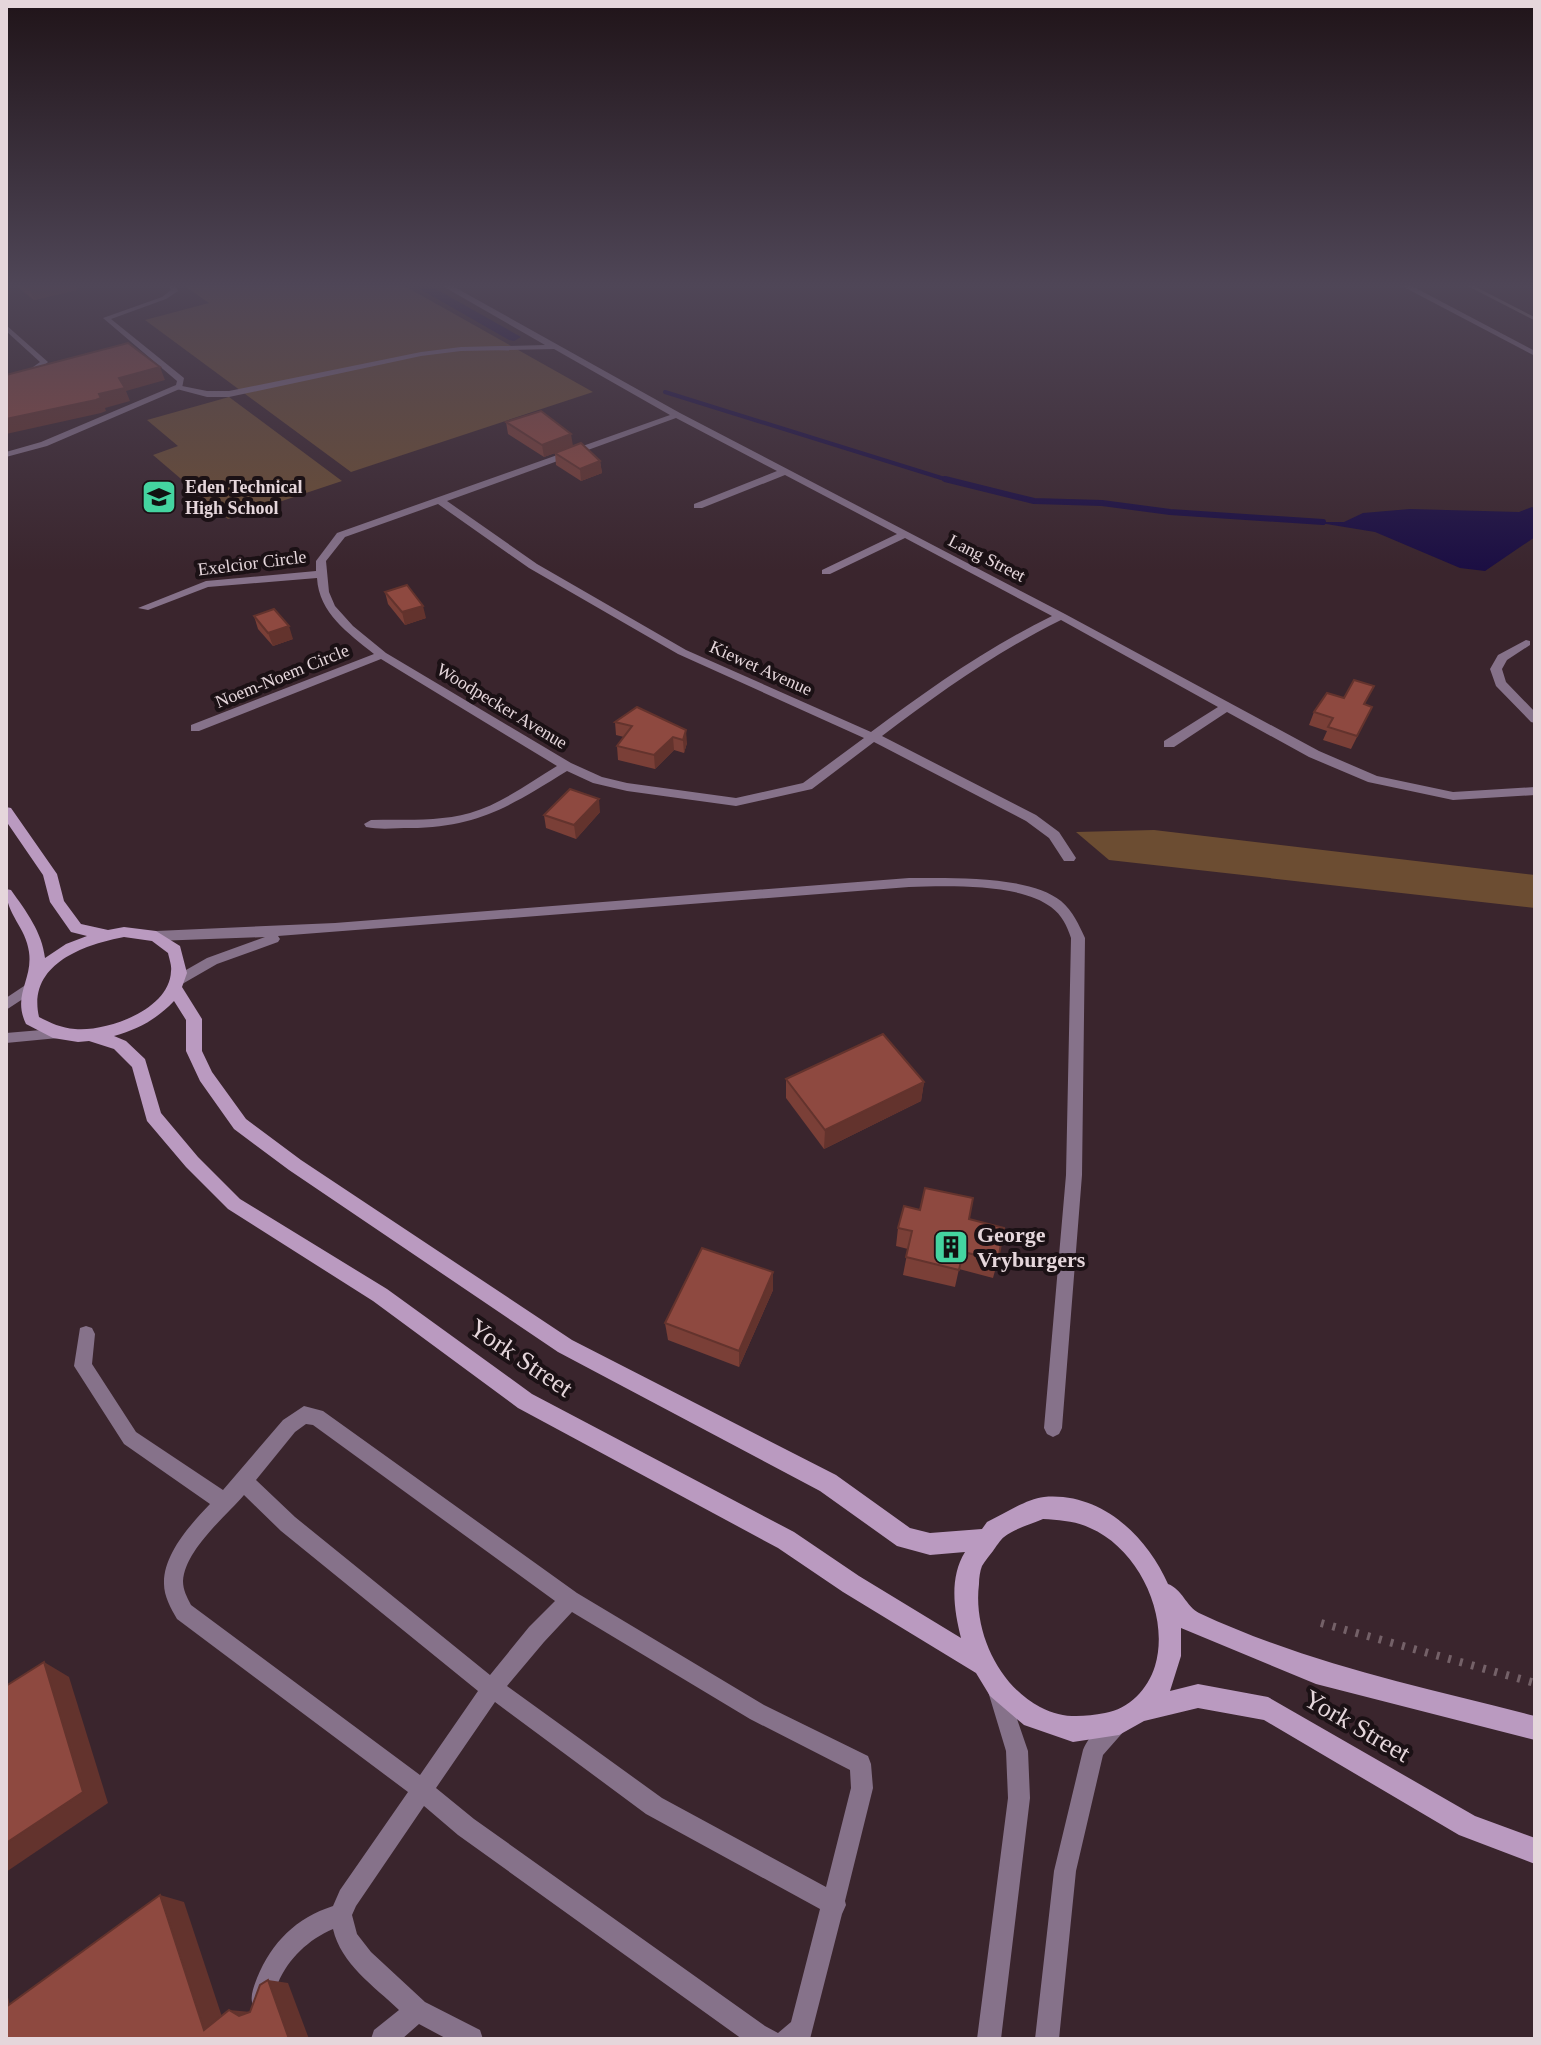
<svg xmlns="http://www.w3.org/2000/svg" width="1541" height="2045" viewBox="0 0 1541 2045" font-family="Georgia,serif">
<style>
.green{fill:#6c4d32}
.water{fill:#1b0e43}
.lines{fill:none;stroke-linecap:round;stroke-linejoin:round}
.stream-far1{stroke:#1b0e43;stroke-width:4}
.stream{stroke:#1b0e43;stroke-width:6}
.canal{fill:#1b0e43;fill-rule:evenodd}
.path{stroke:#746168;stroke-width:8;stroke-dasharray:3 9;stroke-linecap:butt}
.service{fill:#86728a;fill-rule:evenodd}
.minor{fill:#86728a;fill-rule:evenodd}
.secondary{fill:#ba9ac0;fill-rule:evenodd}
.rail{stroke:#8f7d83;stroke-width:3}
.wall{fill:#7a3f37}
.shaded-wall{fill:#63332d}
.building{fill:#8e4940;stroke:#63332d;stroke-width:2}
.labels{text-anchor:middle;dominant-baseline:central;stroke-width:8;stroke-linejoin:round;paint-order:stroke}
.far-poi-label{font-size:18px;font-weight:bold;fill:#e5d6db;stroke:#1b1115;text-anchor:start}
.far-street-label{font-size:18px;fill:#e5d6db;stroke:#1b1115}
.poi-label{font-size:22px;font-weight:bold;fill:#e5d6db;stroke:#1b1115;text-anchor:start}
.near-street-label{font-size:26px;fill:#e5d6db;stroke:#1b1115}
</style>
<rect width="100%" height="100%" fill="#3a252d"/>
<g class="green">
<polygon points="182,284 401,284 593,392 351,472 145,320 209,303"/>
<polygon points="229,397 342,481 228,519 153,455 178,446 147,420"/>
<polygon points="1154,830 1535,875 1535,908 1109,860 1076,832"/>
</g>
<polygon class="water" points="1532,507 1535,509 1535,537 1485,571 1460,568 1375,532 1314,522 1344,522 1363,513 1410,509 1519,512"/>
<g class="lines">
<polyline class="stream-far1" points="665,392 951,481"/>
<polyline class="stream" points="945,479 1034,501 1102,503 1170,512 1323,522"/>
<polygon class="canal" points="411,284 427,284 521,337 514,341 509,340"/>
<polyline class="path" points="1321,1623 1535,1683"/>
<g class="service">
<polygon points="167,284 174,284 178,291 166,299 111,319 184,378 182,388 47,446 6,457 6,452 41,442 176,385 177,381 103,318 162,297 171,290"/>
<polygon points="6,325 48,362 35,374 6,381 6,377 29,370 40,362 6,331"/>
<path d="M909,878C949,878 1029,875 1061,901C1073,911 1079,925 1085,938L1082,1175L1062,1428L1059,1434L1053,1437L1047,1434L1044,1428L1066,1175L1071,938C1067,926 1062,915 1051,907C1020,883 947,886 909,887L278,936L280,939L278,942L217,964L177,987L170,982L172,978L207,958L265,937L156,941L149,936L156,931L335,923Z"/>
<polygon points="30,982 35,983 37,987 35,991 6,1010 6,998"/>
<polygon points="53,1029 58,1030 60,1034 58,1038 6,1043 6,1033"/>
<path d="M86,1326L92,1328L95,1334L92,1364L136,1432L223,1490L283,1420L304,1406L323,1411L577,1593L764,1705L868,1756L871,1764L873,1788L845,1901L846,1905L842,1914L810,2039H742L458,1835L424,1806L356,1906L352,1915L357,1934L371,1952L425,2002L480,2030L483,2039H447L419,2024L402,2039H371L374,2030L399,2010C374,1986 341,1964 333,1929C309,1939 288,1959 278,1983C275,1992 274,2000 270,2008L262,2012L254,2008C249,1998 253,1989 257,1978C272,1942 296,1918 333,1906L340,1890L408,1792L177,1619C171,1609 164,1596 164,1584C163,1554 191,1524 210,1504L124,1444L74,1366L80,1328ZM306,1424L313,1425L555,1601L529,1627L490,1675L295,1517L256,1480L295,1432ZM244,1495L281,1531L478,1691L420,1775L191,1605C187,1597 183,1590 183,1581C185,1550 225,1517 244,1495ZM572,1612L750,1719L850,1770L851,1788L826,1887L662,1798L507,1686L544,1642ZM495,1702L646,1814L820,1909L791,2022L778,2033L765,2026L474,1819L436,1788Z"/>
<polygon points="997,1678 1004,1681 1028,1751 1030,1798 1001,2039 977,2039 1008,1798 1006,1751 987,1688 990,1681"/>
<path d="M1118,1712L1125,1716L1129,1723L1125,1730L1103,1755L1076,1871L1059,2039H1035L1054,1871L1083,1750C1089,1736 1104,1718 1118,1712Z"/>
</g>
<g class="minor">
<path d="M439,284H449L680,413L1065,614L1319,751L1377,776L1453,792L1535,787V795L1453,800L1368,782L1309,757L1227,712L1174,747H1164V741L1218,707L1061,620C996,652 939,693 882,736L1036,815L1059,832L1076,858L1074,861H1064L1049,838L1026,821L874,742L812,789L736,806L627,791L593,783L567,771C510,806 479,827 410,828C396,828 380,830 366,827L364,824L371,820C403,819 438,822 470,813C501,804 529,783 557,766L381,659L199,731H191V725L374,654C348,633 319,613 317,578L208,587L148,610L138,608L206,581L316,571V561L337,533L670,415L554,349L461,351L421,356L229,397H207L173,388L177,385L207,391H229L421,352L461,347L545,345ZM676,418L777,471L694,504V508H702L785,475L897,534L822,570V574H830L905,538L1052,616C987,648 929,689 871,732L686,650L537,564L447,501ZM438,504L529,568L678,654L864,738L803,783L736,798L627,783L602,777L571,763L386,653L353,626L335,606L329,592L326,561L345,537Z"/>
<polygon points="1398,284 1408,284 1535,351 1535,356"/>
<polygon points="1526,640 1530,641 1530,645 1507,660 1502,669 1506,682 1535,712 1535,723 1531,722 1496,686 1490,669 1498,655"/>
</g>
<path class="secondary" d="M6,807L11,808L57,874L64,901L81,924L108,930L124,927L156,931L180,946L187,973L182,987L202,1019V1051L212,1072L246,1119L301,1160L572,1340L836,1475L910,1528L930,1533L982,1529L987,1522C1004,1514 1026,1499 1044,1497C1101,1492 1147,1536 1168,1584C1182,1589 1186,1606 1199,1613C1306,1663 1421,1687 1535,1716V1740L1316,1684L1181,1628V1656L1170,1691L1198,1684L1268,1697L1475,1816L1535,1838V1864L1459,1835L1264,1720L1198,1708L1144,1721L1119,1735L1073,1742L1024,1725L990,1696L976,1673L843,1592L778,1548L518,1408L373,1301L228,1209L186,1167L147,1121L132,1067L114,1049L89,1041L78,1042L53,1038L26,1024C12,995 33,980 29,952C26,927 6,915 6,889L11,890C26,911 42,932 45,958L66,944L87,936L71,932L50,902L43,875L6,821ZM124,937L152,941L168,953C169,958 172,966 171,971C170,1010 106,1032 75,1029C61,1028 51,1023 39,1017C27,965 82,945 124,937ZM174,1001L186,1020V1051L200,1081L234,1129L289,1170L558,1352L820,1491L897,1546L930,1555L965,1552C949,1578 954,1610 961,1638L859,1576L794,1532L532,1394L387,1289L240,1199L198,1157L161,1113L145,1059L126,1041L114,1036C138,1029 156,1020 174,1001ZM1043,1519C1059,1520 1076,1521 1090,1528C1139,1549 1170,1616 1155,1666C1148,1689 1129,1709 1105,1713C1082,1717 1062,1719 1040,1707C998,1685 973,1630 979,1584C979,1578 980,1571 982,1566C985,1561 989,1556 993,1551C996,1547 1000,1540 1004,1537C1014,1529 1031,1524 1043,1519Z"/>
<polyline class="rail" points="1467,284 1535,319"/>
</g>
<g class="wall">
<polygon points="14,284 75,284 77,290 34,300"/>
<polygon points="506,422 573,446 600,461 602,473 581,481 556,465 555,453 544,457 508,434"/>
<polygon points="385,592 426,618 405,625 388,604"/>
<polygon points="254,616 293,639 273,646 258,629"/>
<polygon points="1365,705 1372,707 1351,749 1323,740 1327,731 1309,725 1314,712"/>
<polygon points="637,707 687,743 684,753 674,750 655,769 618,760 617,746 624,737 616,735 615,722"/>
<polygon points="600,812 576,839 546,828 544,815"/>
<polygon points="786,1079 924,1082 921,1101 824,1149 786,1098"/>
<polygon points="920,1210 969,1219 998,1260 993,1278 959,1269 955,1287 903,1275 908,1249 896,1246 898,1228"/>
<polygon points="773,1272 773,1290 739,1367 668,1340 665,1323"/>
</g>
<g class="shaded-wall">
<polygon points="35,284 75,284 77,290 34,300 28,286"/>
<polygon points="160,367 165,380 126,391 130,401 105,408 106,411 101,413 6,434 6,419 99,394 119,378"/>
<polygon points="571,434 573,446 544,457 542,445"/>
<polygon points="600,461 602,473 581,481 580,469"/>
<polygon points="423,606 426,618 405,625 402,612"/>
<polygon points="289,626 293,639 273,646 268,633"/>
<polygon points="686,730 687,743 684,753 683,740"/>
<polygon points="673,737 674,750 655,769 654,755"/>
<polygon points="599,799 600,812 576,839 574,825"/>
<polygon points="924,1082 921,1101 824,1149 825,1130"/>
<polygon points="773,1272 773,1290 739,1367 739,1351"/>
<polygon points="44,1662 69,1677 108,1803 6,1872 6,1843"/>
<polygon points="160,1895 184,1902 227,2032 204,2030"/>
<polygon points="268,1980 288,1983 309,2039 289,2039"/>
<polygon points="6,1989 15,2026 6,2026"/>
<polygon points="229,2010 251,2012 239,2016"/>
</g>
<g class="building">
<polygon points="128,343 160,367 119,378 125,388 99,394 101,398 96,400 6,419 6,375"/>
<polygon points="541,411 571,434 542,445 506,422"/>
<polygon points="581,443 600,461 580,469 555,453"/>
<polygon points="407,585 423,606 402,612 385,592"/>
<polygon points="274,609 289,626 268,633 254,616"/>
<polygon points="1354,680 1374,686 1364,704 1372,707 1357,736 1328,727 1333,718 1314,712 1327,693 1344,698"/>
<polygon points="637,707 686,730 683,740 673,737 654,755 617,746 632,726 615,722"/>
<polygon points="570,789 599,799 574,825 544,815"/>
<polygon points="883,1034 924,1082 825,1130 786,1079"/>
<polygon points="925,1188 973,1198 969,1219 1004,1228 998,1260 963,1252 959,1270 906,1257 912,1231 898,1228 904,1206 920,1210"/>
<polygon points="702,1248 773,1272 739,1351 665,1323"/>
<polygon points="44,1662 83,1792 6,1843 6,1686"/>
<polygon points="160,1895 204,2030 229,2010 239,2016 250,2012 260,1985 268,1980 289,2039 6,2039 6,2007"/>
</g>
<linearGradient id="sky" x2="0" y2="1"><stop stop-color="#201419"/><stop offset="0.5" stop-color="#4f4657"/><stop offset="1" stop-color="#4f4657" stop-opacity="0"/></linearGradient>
<rect width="1541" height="571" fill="url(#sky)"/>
<defs>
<g id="school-square" transform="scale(1.8)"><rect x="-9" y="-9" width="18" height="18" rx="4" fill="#44d4a0" stroke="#1b1115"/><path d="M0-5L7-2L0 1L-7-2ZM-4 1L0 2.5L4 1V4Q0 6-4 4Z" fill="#111"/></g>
<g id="building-square" transform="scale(1.8)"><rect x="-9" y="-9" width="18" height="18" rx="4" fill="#44d4a0" stroke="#1b1115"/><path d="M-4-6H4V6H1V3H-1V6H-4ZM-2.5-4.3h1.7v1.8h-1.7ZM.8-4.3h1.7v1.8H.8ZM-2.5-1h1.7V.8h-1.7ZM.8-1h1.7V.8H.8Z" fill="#111"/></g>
</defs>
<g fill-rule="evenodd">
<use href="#school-square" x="159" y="497"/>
<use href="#building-square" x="951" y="1247"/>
</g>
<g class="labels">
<g class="far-poi-label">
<text x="185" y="487">Eden Technical<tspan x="185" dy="21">High School</tspan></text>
</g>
<g class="far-street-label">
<text transform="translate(987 558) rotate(27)">Lang Street</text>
<text transform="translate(252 563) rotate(-7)">Exelcior Circle</text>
<text transform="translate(761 668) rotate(24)">Kiewet Avenue</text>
<text transform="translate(282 676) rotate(-22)">Noem-Noem Circle</text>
<text transform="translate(502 706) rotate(31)">Woodpecker Avenue</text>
</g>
<g class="poi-label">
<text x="977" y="1234">George<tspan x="977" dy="25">Vryburgers</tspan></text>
</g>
<g class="near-street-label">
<text transform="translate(521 1358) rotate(34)">York Street</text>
<text transform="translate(1357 1726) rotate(30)">York Street</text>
</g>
</g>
<rect width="1541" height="2045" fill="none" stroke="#e5d6db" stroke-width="16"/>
</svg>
